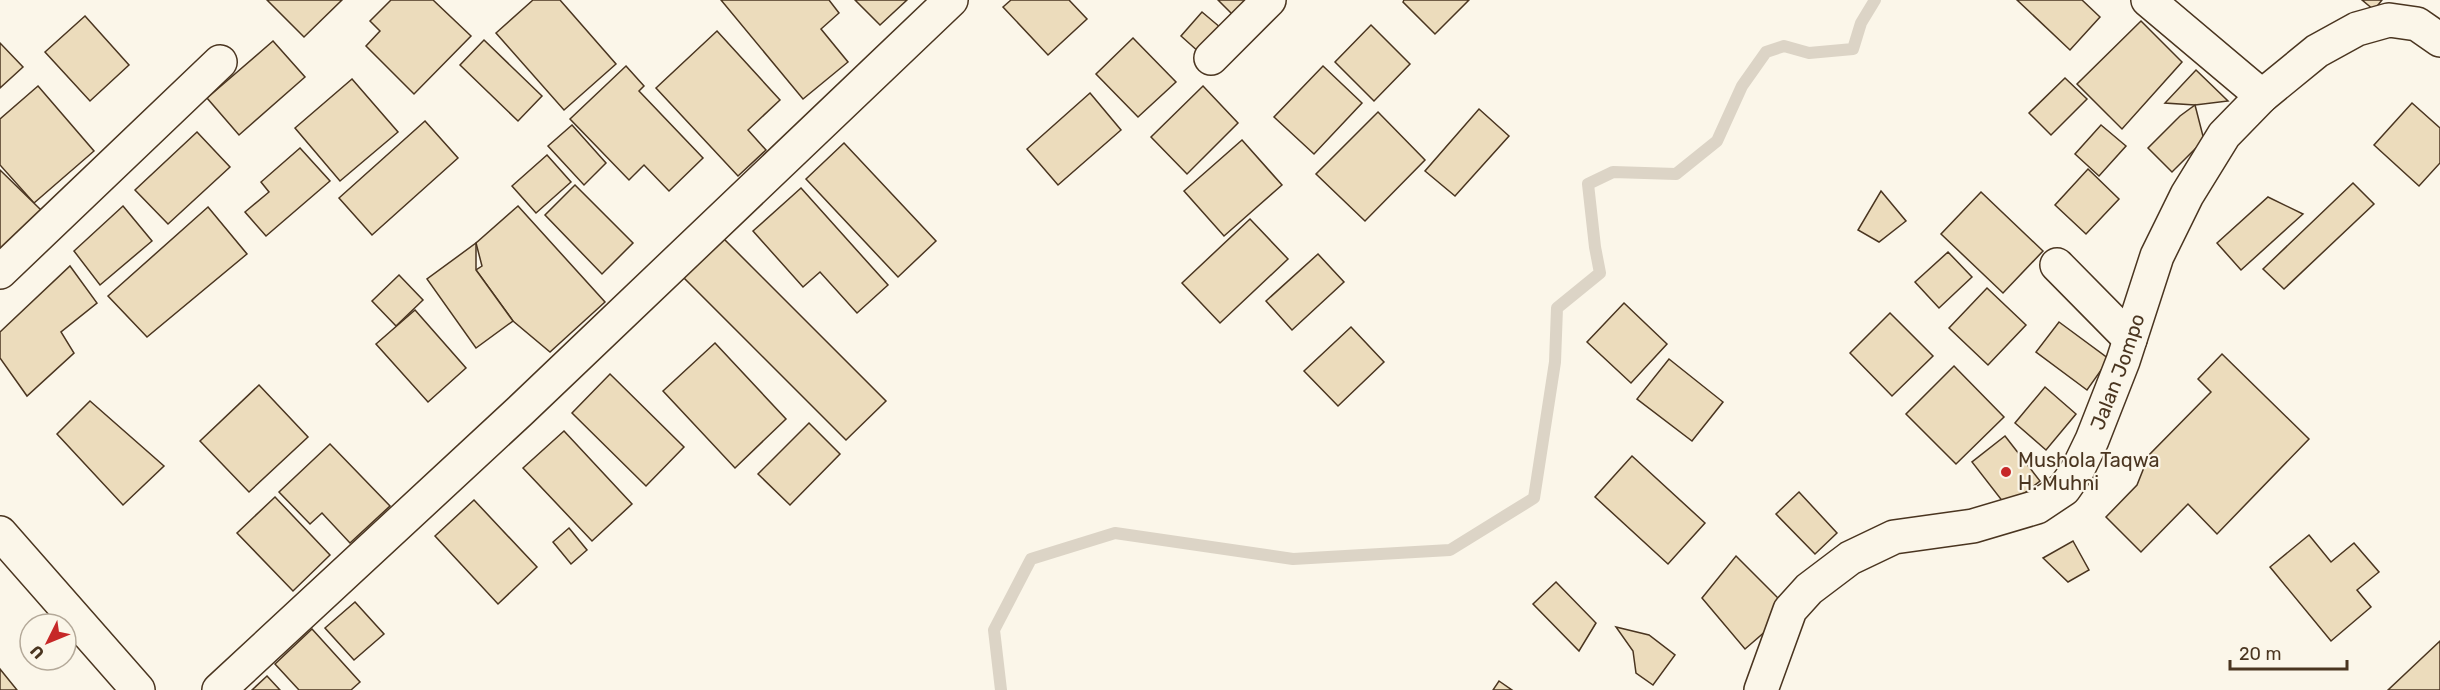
<svg xmlns="http://www.w3.org/2000/svg" width="2440" height="690" viewBox="0 0 2440 690" font-family="Rubik,sans-serif">
<style>
.lines{fill:none;stroke-linecap:round;stroke-linejoin:round}
.stream{stroke:#dcd4c6;stroke-width:12}
.building{fill:#ecdcbc;stroke:#4a3520;stroke-width:1.5}
.street-casing{stroke:#4a3520;stroke-width:36}
.secondary-casing{stroke:#4a3520;stroke-width:36}
.street{stroke:#fbf6e9;stroke-width:33}
.secondary{stroke:#fbf6e9;stroke-width:33}
.poi-dot{fill:#c62828;stroke:#fbf6e9;stroke-width:2}
.labels{text-anchor:middle;dominant-baseline:central;stroke-width:4.5;stroke-linejoin:round;paint-order:stroke}
.street-label{font-size:20px;fill:#4a3520;stroke:#fbf6e9}
.poi-label{font-size:20px;fill:#4a3520;stroke:#fbf6e9;text-anchor:start}
</style>
<rect width="100%" height="100%" fill="#fbf6e9"/>
<g class="lines">
<polyline class="stream" points="1001,690 994,630 1031,559 1115,533 1293,559 1450,550 1534,498 1555,362 1557,308 1600,273 1595,247 1588,184 1613,172 1676,174 1717,141 1742,86 1766,52 1784,46 1809,53 1853,49 1861,23 1875,0"/>
</g>
<g class="building">
<polygon points="267,0 342,0 304,37"/>
<polygon points="391,0 433,0 471,36 414,94 366,46 380,31 370,21"/>
<polygon points="533,0 560,0 616,64 564,110 496,33"/>
<polygon points="721,0 829,0 839,13 821,29 848,62 803,99"/>
<polygon points="855,0 907,0 880,25"/>
<polygon points="1011,0 1069,0 1087,19 1048,55 1003,7"/>
<polygon points="1218,0 1251,0 1235,17"/>
<polygon points="1404,0 1469,0 1435,34 1403,2"/>
<polygon points="2017,0 2082,0 2100,17 2070,50"/>
<polygon points="2362,0 2382,0 2374,10"/>
<polygon points="1202,12 1221,28 1200,53 1181,36"/>
<polygon points="85,16 129,65 90,101 45,52"/>
<polygon points="2141,21 2182,62 2122,129 2077,84"/>
<polygon points="1371,25 1410,64 1374,101 1335,62"/>
<polygon points="717,31 780,100 748,130 766,150 738,176 656,88"/>
<polygon points="1133,38 1176,82 1138,117 1096,74"/>
<polygon points="484,40 542,96 518,121 460,65"/>
<polygon points="273,41 305,77 239,135 207,98"/>
<polygon points="0,43 23,67 0,88"/>
<polygon points="626,66 644,86 639,91 703,158 669,191 644,165 629,180 570,119"/>
<polygon points="1323,66 1362,103 1314,154 1274,117"/>
<polygon points="2196,70 2228,101 2195,105 2165,103"/>
<polygon points="2065,78 2087,99 2051,135 2029,113"/>
<polygon points="352,79 398,132 340,181 295,128"/>
<polygon points="38,86 94,151 34,203 0,165 0,119"/>
<polygon points="1203,86 1238,123 1187,174 1151,137"/>
<polygon points="1090,93 1121,130 1058,185 1027,149"/>
<polygon points="2412,103 2440,128 2440,163 2419,186 2374,145"/>
<polygon points="2195,105 2204,140 2172,172 2148,148 2180,116"/>
<polygon points="1479,109 1509,136 1455,196 1425,171"/>
<polygon points="1378,112 1425,160 1365,221 1316,174"/>
<polygon points="425,121 458,158 372,235 339,198"/>
<polygon points="572,125 606,163 584,185 548,146"/>
<polygon points="2101,125 2126,146 2099,176 2075,154"/>
<polygon points="197,132 230,167 168,224 135,190"/>
<polygon points="1242,140 1282,185 1224,236 1184,191"/>
<polygon points="844,143 936,241 898,277 806,179"/>
<polygon points="300,148 330,181 266,236 245,212 269,192 261,182"/>
<polygon points="547,155 571,182 536,213 512,186"/>
<polygon points="2088,169 2119,199 2086,234 2055,205"/>
<polygon points="0,170 41,210 0,249"/>
<polygon points="2353,183 2374,204 2284,289 2263,269"/>
<polygon points="575,185 633,243 602,274 545,215"/>
<polygon points="801,188 888,285 857,313 820,272 803,287 753,231"/>
<polygon points="1881,191 1906,221 1879,242 1858,230"/>
<polygon points="1981,192 2043,251 2003,293 1941,234"/>
<polygon points="2268,197 2303,214 2241,270 2217,243"/>
<polygon points="123,206 152,241 100,285 74,251"/>
<polygon points="518,206 605,302 550,352 513,321 476,270 482,266 476,243"/>
<polygon points="208,207 247,254 147,337 108,296"/>
<polygon points="1250,219 1288,259 1220,323 1182,283"/>
<polygon points="723,238 886,401 846,440 683,277"/>
<polygon points="476,243 476,270 513,321 476,348 427,279"/>
<polygon points="1948,252 1972,277 1939,308 1915,282"/>
<polygon points="1318,254 1344,282 1292,330 1266,301"/>
<polygon points="70,266 97,303 61,332 74,353 27,396 0,358 0,332"/>
<polygon points="399,275 423,300 396,326 372,301"/>
<polygon points="1987,288 2026,325 1988,365 1949,328"/>
<polygon points="1624,303 1667,344 1631,383 1587,342"/>
<polygon points="415,310 466,368 428,402 376,344"/>
<polygon points="1890,313 1933,356 1892,396 1850,353"/>
<polygon points="2059,322 2109,359 2087,390 2036,352"/>
<polygon points="1351,327 1384,362 1338,406 1304,371"/>
<polygon points="715,343 786,419 735,468 663,391"/>
<polygon points="2222,354 2309,439 2217,534 2188,504 2141,552 2106,517 2137,485 2149,455 2211,392 2198,379"/>
<polygon points="1669,359 1723,402 1692,441 1637,399"/>
<polygon points="1954,366 2004,417 1956,464 1906,414"/>
<polygon points="610,374 684,447 646,486 572,413"/>
<polygon points="259,385 308,437 249,492 200,441"/>
<polygon points="2045,387 2076,414 2046,450 2015,423"/>
<polygon points="90,401 164,466 123,505 57,434"/>
<polygon points="809,423 840,454 790,505 758,474"/>
<polygon points="564,431 632,504 592,541 523,468"/>
<polygon points="2005,436 2040,481 2007,507 1972,462"/>
<polygon points="330,444 390,506 350,543 322,513 310,524 279,492"/>
<polygon points="1632,456 1705,523 1668,564 1595,497"/>
<polygon points="1799,492 1837,533 1815,554 1776,514"/>
<polygon points="275,497 330,555 293,591 237,533"/>
<polygon points="474,500 537,567 498,604 435,536"/>
<polygon points="569,528 587,550 571,564 553,542"/>
<polygon points="2309,535 2331,562 2354,543 2379,572 2357,590 2371,607 2331,641 2270,567"/>
<polygon points="2073,541 2089,570 2068,582 2043,558"/>
<polygon points="1736,556 1790,610 1745,649 1702,598"/>
<polygon points="1556,582 1596,623 1579,651 1533,604"/>
<polygon points="355,602 384,634 354,660 325,628"/>
<polygon points="1616,627 1649,635 1675,655 1653,685 1636,673 1633,651"/>
<polygon points="312,629 360,682 351,690 299,690 275,664"/>
<polygon points="2440,641 2440,690 2388,690"/>
<polygon points="0,669 17,690 0,690"/>
<polygon points="267,676 280,690 252,690"/>
<polygon points="1499,681 1512,690 1493,690"/>
</g>
<g class="lines">
<g class="street-casing">
<g id="street">
<polyline points="2148,0 2262,96"/>
<polyline points="1211,58 1269,0"/>
<polyline points="2057,265 2130,339"/>
<polyline points="0,272 220,62"/>
<polyline points="219,690 520,411 951,0"/>
<path id="s1" d="M1761,690L1790,610L1809,589L1850,558L1894,537L1973,526L2037,507L2064,489L2078,469L2092,440L2123,361L2157,256L2187,195L2224,135L2262,96L2317,51L2357,29L2389,20L2417,24L2440,40"/>
</g>
</g>
<g class="secondary-casing">
<polyline id="secondary" points="0,533 138,690"/>
</g>
<use href="#street" class="street"/>
<use href="#secondary" class="secondary"/>
</g>
<circle class="poi-dot" cx="2006" cy="472" r="6"/>
<g class="labels">
<g class="street-label">
<text stroke="none"><textPath href="#s1" startOffset="522">Jalan Jompo</textPath></text>
</g>
<g class="poi-label">
<text x="2018" y="460">Mushola Taqwa<tspan x="2018" dy="23">H. Muhni</tspan></text>
</g>
</g>
<g transform="translate(48 642) rotate(227)"><circle r="28" fill="#fbf6e9" stroke="#b4a999" stroke-width="1.5"/>
<path d="M0-4.5L10 22L0 15L-10 22Z" fill="#c62828"/>
<text y="-9" font-size="16" font-weight="bold" text-anchor="middle" fill="#4a3520">U</text>
</g>
<path d="M2230 660v9h117v-9" fill="none" stroke="#4a3520" stroke-width="3"/>
<text x="2239" y="660" font-size="18" fill="#4a3520" stroke="#fbf6e9" stroke-width="4.5" paint-order="stroke">20 m</text>
</svg>
